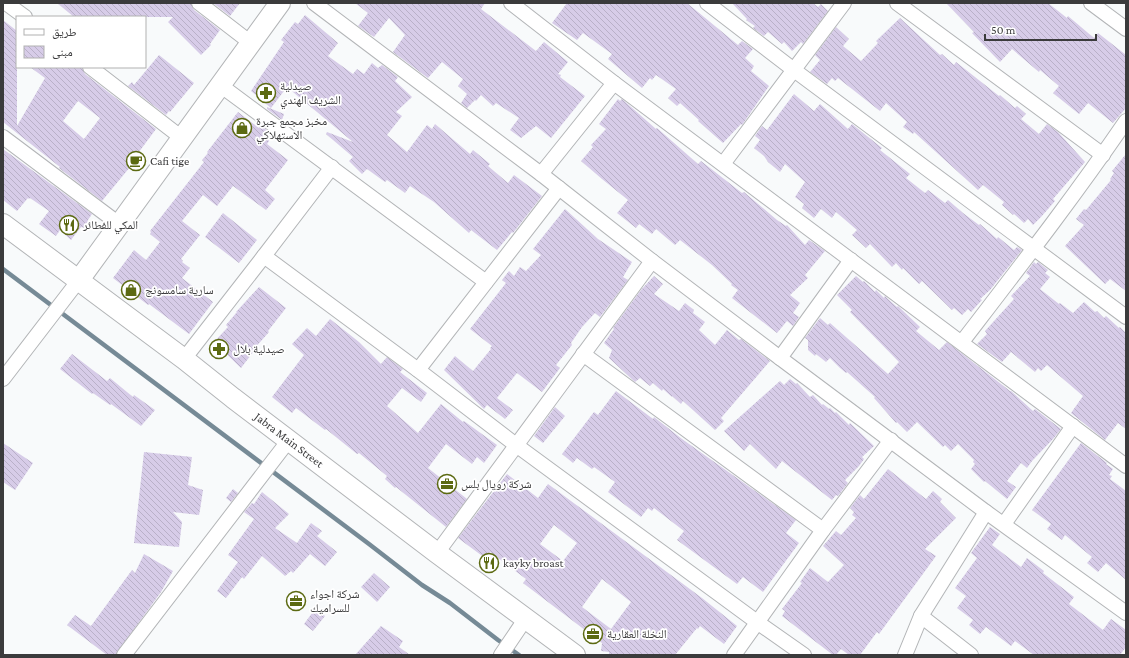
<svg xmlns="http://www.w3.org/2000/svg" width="1129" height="658" viewBox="0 0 1129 658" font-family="'Crimson Pro','Noto Naskh Arabic',serif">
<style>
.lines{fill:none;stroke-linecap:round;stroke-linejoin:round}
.stream{stroke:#768a96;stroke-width:4.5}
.building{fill:url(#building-back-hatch);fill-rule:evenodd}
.street-casing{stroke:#b3b5b7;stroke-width:16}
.secondary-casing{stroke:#b3b5b7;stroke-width:22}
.street{stroke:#fff;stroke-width:14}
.secondary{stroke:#fff;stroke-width:20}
.labels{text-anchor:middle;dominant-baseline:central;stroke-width:3.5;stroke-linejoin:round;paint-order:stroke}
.poi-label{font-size:12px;fill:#3b3b3c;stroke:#fff;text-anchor:start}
.street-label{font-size:12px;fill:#3b3b3c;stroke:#fff}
</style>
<defs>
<pattern id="building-back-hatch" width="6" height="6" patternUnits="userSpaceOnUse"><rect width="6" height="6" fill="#d7cce8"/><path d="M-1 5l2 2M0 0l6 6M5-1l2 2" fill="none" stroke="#b9b0c8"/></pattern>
</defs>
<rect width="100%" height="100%" fill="#f8fafb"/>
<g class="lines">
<polyline class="stream" points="3,269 369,544 422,585 450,603 498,640 519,655"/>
</g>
<g class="building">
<polygon points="57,3 191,3 194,10 220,30 210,44 211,45 201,55 168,22 173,17 74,17"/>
<polygon points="213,3 240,3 230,16"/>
<polygon points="355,3 485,3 481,9 536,51 544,42 568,62 558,74 561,75 560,77 585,96 551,138 536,126 521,138 510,130 519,118 496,103 493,106 481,95 476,101 475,100 467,108 461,103 467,94 458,86 463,79 442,62 428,78 393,52 405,35 389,18 374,37 358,26 368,13"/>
<polygon points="567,3 687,3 738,45 742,41 753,49 745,58 754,66 751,71 769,86 742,125 741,124 723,143 698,121 699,120 680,103 677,106 668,98 676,89 656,75 652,80 650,78 642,88 608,59 612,54 583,33 577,40 552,23"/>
<polygon points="732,3 813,3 818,7 821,4 828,11 803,44 801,42 792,51 784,42 782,44 768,32 764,36 753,28 755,26 746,20 747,19"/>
<polygon points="946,3 1048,3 1067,18 1068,16 1094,38 1098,33 1126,55 1126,108 1113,123 1088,103 1079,114 1053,93 1059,86 1040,70 1039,72 1012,49 1000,62 972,33 974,32"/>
<polygon points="305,15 338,43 328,56 353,74 357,69 364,74 372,63 378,68 382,65 398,77 395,81 412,97 396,112 402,116 387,135 407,152 427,125 432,129 435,124 470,154 473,150 490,164 488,166 508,183 514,175 542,196 513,233 512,232 497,250 471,230 469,233 434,202 410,186 405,193 387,180 385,182 367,169 362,174 349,161 353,157 326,134 327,132 353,142 287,87 271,108 251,91 282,45 284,42 281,40 295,22 298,24"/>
<polygon points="900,18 940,55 942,54 954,65 956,62 999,96 1000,95 1015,108 1017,106 1026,114 1021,119 1039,134 1047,124 1058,132 1085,162 1053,199 1055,201 1041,217 1033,225 1028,219 1024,223 1014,214 1013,215 1002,205 1004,202 983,185 978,190 914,132 913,134 903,127 907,122 886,103 880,111 838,78 835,81 832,78 827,84 810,72 820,60 815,55 836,27 849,39 843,46 861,61 878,43 876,41"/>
<path d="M3,20L17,31V126L45,78L30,67H82L85,74L156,129L133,160L135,161L102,201L59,168L60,167L3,122ZM78,101L100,118L84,139L63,121Z"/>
<polygon points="159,55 194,83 170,112 169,111 166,115 128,86 132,82 134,85"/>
<polygon points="794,94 814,111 820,104 848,129 852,124 882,148 880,150 910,174 906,178 925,193 928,190 945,203 948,200 963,213 979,225 980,224 997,239 998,237 1014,250 1017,247 1022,250 990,290 980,299 982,300 971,312 968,309 962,315 954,308 952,310 922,281 919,284 903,268 902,270 896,263 892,267 870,244 866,248 852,235 857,230 836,212 832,218 821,209 814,218 802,208 804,204 795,197 805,182 785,164 780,172 768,162 764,156 754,148 760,140 755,136 762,126 767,130"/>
<polygon points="618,99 620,101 622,99 656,129 657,128 698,164 701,161 742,193 744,192 751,198 777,220 786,226 787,225 805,245 809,240 825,251 805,275 808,278 790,295 800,303 793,313 799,317 793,326 787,321 777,333 732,298 738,290 731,285 732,284 712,265 680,240 675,245 656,229 652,234 639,224 636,228 617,213 628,200 602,179 581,161 593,147 591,145 606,129 599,124"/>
<polygon points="267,107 284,114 282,120 267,109"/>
<polygon points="238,112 259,128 260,125 273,135 267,144 288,160 265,190 275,199 266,210 233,186 217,206 203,195 182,221 200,235 181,259 183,261 182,262 190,268 182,278 213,302 189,334 149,304 148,305 113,278 134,250 146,260 160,242 150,234 151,232 150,231 204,162 202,160 208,153 207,152"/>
<polygon points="3,149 92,214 88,220 86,228 81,227 71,240 60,230 56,236 39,224 49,211 30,198 29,199 28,198 17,211 3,200"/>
<polygon points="1126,154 1126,291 1110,279 1105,284 1065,246 1084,225 1076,219 1084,209 1086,210 1111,180 1110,179 1114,173 1112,171"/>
<polygon points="565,209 598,239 632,262 623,277 628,280 600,317 595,313 582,327 571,343 572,345 556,365 560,368 542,392 517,373 497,398 513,410 505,419 487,405 484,409 444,370 455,356 473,371 491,349 490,348 492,346 470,329 506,283 502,280 509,271 514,276 520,267 526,271 541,255 533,249"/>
<polygon points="223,213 257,240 239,263 205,237"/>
<polygon points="1034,262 1036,264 1038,262 1048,270 1045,273 1050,277 1040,289 1059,304 1060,303 1073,313 1084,302 1095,312 1097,311 1104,318 1106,316 1119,328 1120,327 1126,333 1126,429 1118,423 1105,440 1071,413 1083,396 1047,365 1041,371 1038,368 1035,372 1011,352 1002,362 977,344 987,334 985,331 1014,299 1011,296 1030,276 1026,273"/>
<polygon points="654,276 663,284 654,294 679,311 685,303 694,310 693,313 705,322 699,330 715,345 727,330 739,340 741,339 770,361 721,418 724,421 715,430 683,401 681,404 672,396 672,397 663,389 662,391 653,383 650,386 640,378 635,382 609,358 612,350 604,343 614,329 613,328 641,290"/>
<polygon points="856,276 863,282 864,281 875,292 876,290 884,298 885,296 888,299 897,307 898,306 899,307 920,327 916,331 939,350 947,342 1010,391 1011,391 1033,411 1035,409 1061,429 1053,439 1032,461 1027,468 1021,463 1007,481 1016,487 1007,499 985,481 984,482 971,469 975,464 973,462 974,460 958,444 951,451 945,445 943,447 917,422 907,432 897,422 896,423 874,398 875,397 847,372 846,373 840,368 830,358 826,362 816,354 815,356 808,350 808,340 805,338 820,318 828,325 830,323 888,374 899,362 850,312 852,310 837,295"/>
<polygon points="259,287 286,308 268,331 269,332 253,350 254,351 241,368 214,342 228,327 226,325 237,312 236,312"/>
<polygon points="330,319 359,342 381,364 387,357 403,369 400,372 427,393 421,402 402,388 387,406 418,433 441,404 463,422 464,421 497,445 484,463 477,457 472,464 446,444 428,468 467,499 446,527 396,487 395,488 385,479 387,476 359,453 357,454 326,429 325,430 296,408 292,413 272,397 304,355 292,344 307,328 316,336"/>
<polygon points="72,354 107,381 110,378 133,397 134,395 155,410 141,426 111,404 110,405 93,393 92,394 60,369"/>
<polygon points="790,379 796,384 797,383 810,397 813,395 822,405 823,404 829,409 830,408 835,413 836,412 849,425 850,423 874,446 862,457 864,459 859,466 845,480 848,483 838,496 836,495 832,500 782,461 776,469 750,444 744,451 724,431 780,381 784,385"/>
<polygon points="616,391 653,419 654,417 682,439 796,520 786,533 799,543 763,592 743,577 737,584 677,540 684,531 654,508 652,511 648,508 641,517 608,492 615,482 594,467 592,469 577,458 573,463 562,454 594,412 598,415"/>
<polygon points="555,407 565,416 543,443 534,436"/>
<polygon points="3,443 33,463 15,490 3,482"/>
<polygon points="1081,443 1107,463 1106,464 1113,469 1109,475 1112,476 1110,479 1126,491 1126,580 1106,563 1098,572 1087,563 1092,557 1065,535 1062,540 1047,529 1051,524 1032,510"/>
<polygon points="144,452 192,457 188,485 203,490 200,510 199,515 173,512 182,522 179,547 134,543"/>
<polygon points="888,469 926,499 933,491 942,499 940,502 956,518 925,549 936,556 879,634 877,632 860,655 849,655 841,649 836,655 833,655 782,616 785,611 782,609 802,583 800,582 810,568 828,582 844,565 823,546 836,531 841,535 856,518 852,515 854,512 850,508 860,495 864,499"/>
<path d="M507,474L538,498L548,484L702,598L737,626L724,644L700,626L698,629L697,628L675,655H609V652L601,651L602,643L523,583L526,579L490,552L485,558L458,538ZM554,525L577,543L563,561L540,544ZM602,579L631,602L611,629L582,607Z"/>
<polygon points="233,489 238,493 231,502 226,498"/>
<polygon points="262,492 289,514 275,528 297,543 311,523 322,531 317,536 337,552 325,566 310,554 293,573 291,571 285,576 262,556 244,579 242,577 226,598 217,591 238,562 228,555 254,519 244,512 252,503 254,504"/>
<polygon points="990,527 1000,534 992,545 1021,567 1027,558 1044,571 1043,573 1074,597 1069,604 1103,630 1111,619 1126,630 1126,647 1120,655 1034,655 1015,641 1011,646 986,627 980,634 969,625 973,620 957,608 966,596 955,588 977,558 971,553"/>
<polygon points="144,554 173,571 161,592 116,654 114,655 107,655 67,625 75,615 91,626 132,570 135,573"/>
<polygon points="374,573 390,587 377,602 361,587"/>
<polygon points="315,609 325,616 313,631 304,624"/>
<polygon points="381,626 403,641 399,647 410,655 355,655"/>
</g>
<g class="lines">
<g class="street-casing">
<g id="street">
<polyline points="6,3 25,17"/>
<polyline points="199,3 251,43"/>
<polyline points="314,3 541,174 652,261 780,358 986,512 1126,613"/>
<polyline points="511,3 614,83 1126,466"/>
<polyline points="707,3 794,70 1126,317"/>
<polyline points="897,3 1103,155"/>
<polyline points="1091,3 1126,29"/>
<polyline points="90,67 182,138"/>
<polyline points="220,85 486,282"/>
<polyline points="3,137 119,224"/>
<polyline points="723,164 844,3"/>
<polyline points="541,174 614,83"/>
<polyline points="264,256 418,370 516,445 757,622 804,655"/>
<path d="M962,342C1018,269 1074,197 1126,121"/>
<polyline points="583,354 823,530"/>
<polyline points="780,358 851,260"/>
<polyline points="184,359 264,256 332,167"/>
<polyline points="418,370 559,188"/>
<polyline points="3,379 79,280"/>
<polyline points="1004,524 1073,426"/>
<polyline points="437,553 652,261"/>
<polyline points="921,616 971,655"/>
<polyline points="124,655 289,440"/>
<polyline points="501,655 526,618"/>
<polyline points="734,655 823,530 891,440"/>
<polyline points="905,655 921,616 986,512"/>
</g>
</g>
<g class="secondary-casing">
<g id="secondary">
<polyline points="3,224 184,359 233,398 437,553 575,655"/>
<polyline points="79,280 280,3"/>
</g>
</g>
<use href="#street" class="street"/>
<use href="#secondary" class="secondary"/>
</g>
<defs>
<g id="pharmacy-ring" transform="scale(1)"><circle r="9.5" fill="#fff" stroke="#5c6a12" stroke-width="1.5"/><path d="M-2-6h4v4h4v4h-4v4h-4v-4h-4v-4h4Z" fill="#5c6a12"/></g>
<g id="shop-ring" transform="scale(1)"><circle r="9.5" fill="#fff" stroke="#5c6a12" stroke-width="1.5"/><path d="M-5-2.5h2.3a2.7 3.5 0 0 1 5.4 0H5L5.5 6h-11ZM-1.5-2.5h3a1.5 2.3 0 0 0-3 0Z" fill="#5c6a12"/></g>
<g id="cafe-ring" transform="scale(1)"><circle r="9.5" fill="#fff" stroke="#5c6a12" stroke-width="1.5"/><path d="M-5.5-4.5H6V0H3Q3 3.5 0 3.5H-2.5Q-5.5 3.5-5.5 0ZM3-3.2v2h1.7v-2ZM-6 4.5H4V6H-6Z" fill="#5c6a12"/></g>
<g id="restaurant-ring" transform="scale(1)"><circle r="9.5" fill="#fff" stroke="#5c6a12" stroke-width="1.5"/><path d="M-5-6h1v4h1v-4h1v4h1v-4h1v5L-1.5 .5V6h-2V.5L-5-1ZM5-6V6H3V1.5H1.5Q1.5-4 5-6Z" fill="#5c6a12"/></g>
<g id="office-ring" transform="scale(1)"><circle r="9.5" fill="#fff" stroke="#5c6a12" stroke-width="1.5"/><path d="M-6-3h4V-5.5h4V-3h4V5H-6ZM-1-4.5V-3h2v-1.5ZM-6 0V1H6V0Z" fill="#5c6a12"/></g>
</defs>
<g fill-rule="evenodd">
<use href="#pharmacy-ring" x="266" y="93"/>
<use href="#shop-ring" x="242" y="128"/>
<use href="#cafe-ring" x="136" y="161"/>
<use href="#restaurant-ring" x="69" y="225"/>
<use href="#shop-ring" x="131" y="290"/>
<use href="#pharmacy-ring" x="219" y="349"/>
<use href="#office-ring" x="447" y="484"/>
<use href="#restaurant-ring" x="489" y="563"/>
<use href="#office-ring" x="296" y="601"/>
<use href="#office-ring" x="593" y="634"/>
</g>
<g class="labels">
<g class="poi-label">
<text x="280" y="86">صيدلية<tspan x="280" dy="14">الشريف الهندي</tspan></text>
<text x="256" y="121">مخبز مجمع جبرة<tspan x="256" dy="14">الاستهلاكي</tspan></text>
<text x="150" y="161">Cafi tige</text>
<text x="83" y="225">المكي للفطائر</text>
<text x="145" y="290">سارية سامسونج</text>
<text x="233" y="349">صيدلية بلال</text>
<text x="461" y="484">شركة رويال بلس</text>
<text x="503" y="563">kayky broast</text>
<text x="310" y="594">شركة اجواء<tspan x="310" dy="14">للسراميك</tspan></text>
<text x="607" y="634">النخلة العقارية</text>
</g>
<g class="street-label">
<text transform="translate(289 440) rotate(37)">Jabra Main Street</text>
</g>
</g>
<rect width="1129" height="658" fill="none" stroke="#3b3b3c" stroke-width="8"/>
<rect x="16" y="16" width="130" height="52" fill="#ffffff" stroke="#b1b1b1"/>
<rect x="24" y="29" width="20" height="6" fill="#ffffff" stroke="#b1b1b1"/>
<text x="52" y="36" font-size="12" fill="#3b3b3c">طريق</text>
<rect x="24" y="46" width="20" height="12" fill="url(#building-back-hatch)" stroke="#b1b1b1"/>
<text x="52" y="56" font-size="12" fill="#3b3b3c">مبنى</text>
<path d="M985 34v6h111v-6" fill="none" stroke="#3b3b3c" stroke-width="2"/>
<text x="991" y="34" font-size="12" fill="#3b3b3c" stroke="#ffffff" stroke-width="3" paint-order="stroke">50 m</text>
</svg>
